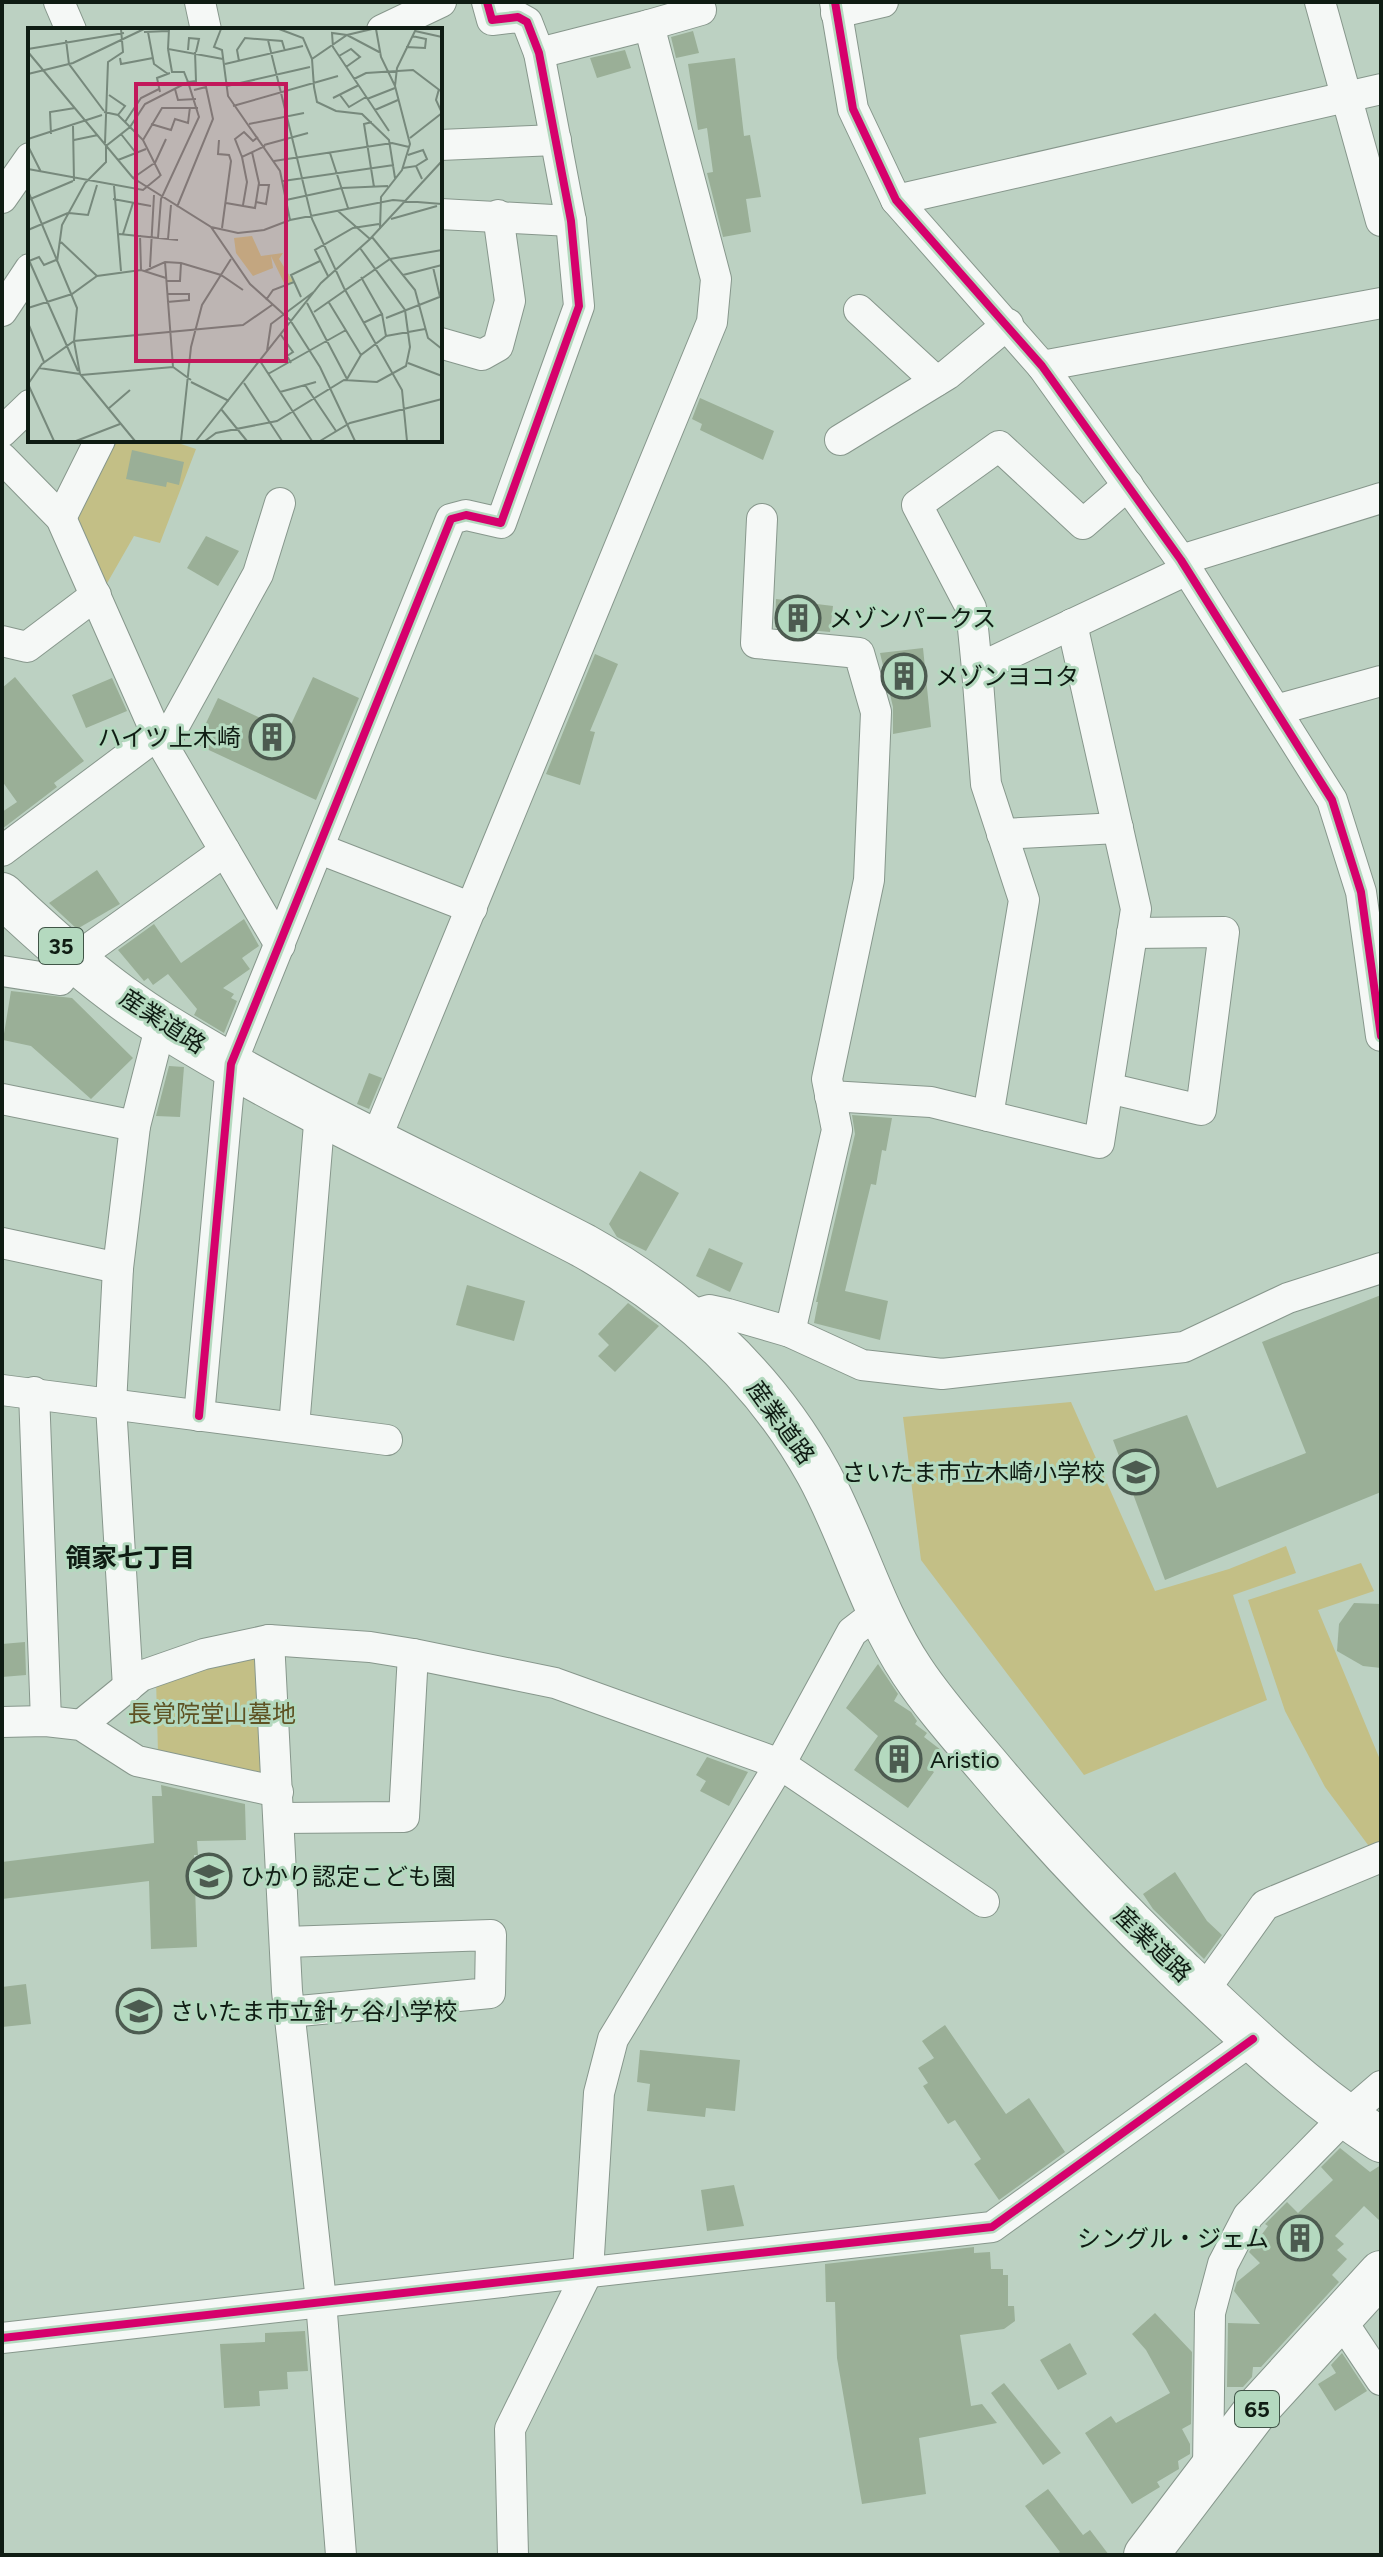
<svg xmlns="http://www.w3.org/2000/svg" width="1383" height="2557" viewBox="0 0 1383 2557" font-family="Figtree,'Noto Sans JP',sans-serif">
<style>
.green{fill:#c3bf86}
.building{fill:#9aaf97}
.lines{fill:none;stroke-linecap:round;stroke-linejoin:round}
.street-casing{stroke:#87978c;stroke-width:32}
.primary-casing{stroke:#87978c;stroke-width:46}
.street{stroke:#f5f8f6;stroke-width:30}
.primary{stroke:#f5f8f6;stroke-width:44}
.cycleway-casing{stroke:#b4d9bf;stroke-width:13}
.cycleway{stroke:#d6006c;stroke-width:8}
.labels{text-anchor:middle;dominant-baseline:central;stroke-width:6;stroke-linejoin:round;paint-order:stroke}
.shield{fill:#b4d9bf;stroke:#405547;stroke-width:2}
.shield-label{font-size:22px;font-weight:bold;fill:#0f1c13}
.poi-label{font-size:24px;fill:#0f1c13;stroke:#b4d9bf;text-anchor:start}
.street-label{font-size:24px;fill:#0f1c13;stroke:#b4d9bf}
.park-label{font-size:24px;fill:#5e5223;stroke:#b4d9bf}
.neighbourhood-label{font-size:26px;font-weight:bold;fill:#0f1c13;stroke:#b4d9bf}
.inset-road{fill:none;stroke:#77897c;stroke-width:2}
.view{fill:#c2185b;fill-opacity:0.15;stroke:#c2185b;stroke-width:4}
.inset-edge{fill:none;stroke:#0f1c13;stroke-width:4}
</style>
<rect width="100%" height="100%" fill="#bcd1c2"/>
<g class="green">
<polygon points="112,440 169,440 196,449 160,543 134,536 102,592 76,521"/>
<polygon points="1071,1402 1155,1591 1229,1569 1286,1546 1296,1573 1233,1595 1267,1700 1084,1775 921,1560 903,1417"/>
<polygon points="1361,1563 1374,1591 1318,1610 1381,1762 1381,1849 1374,1853 1325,1787 1285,1711 1248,1600"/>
<polygon points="254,1650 264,1660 266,1776 158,1753 156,1679"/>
</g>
<g class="building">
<polygon points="693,31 699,53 676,58 671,37"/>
<polygon points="625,50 631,68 597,78 590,58"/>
<polygon points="735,58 744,136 750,135 761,197 746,199 751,232 723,237 707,173 713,172 707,128 698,130 688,64"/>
<polygon points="700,398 774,431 763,460 700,430 702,424 692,419"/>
<polygon points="132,450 184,462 179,485 167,482 166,487 126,479"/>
<polygon points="206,536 239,551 218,586 187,568"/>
<polygon points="776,599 833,606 830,632 775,627"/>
<polygon points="923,648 931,727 893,734 893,707 880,653"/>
<polygon points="595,654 618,664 590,731 595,732 580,785 546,774"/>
<polygon points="15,677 84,761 54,783 57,787 2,829 2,812 17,802 2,781 2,688"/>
<polygon points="313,677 359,698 316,800 196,744 218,698 288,731"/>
<polygon points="112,678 127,711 86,728 72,695"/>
<polygon points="97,870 120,904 77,929 49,903"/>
<polygon points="244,919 259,946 242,958 250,969 223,988 234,994 231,998 237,1001 224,1033 194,1015 197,1009 168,974 153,985 148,978 144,981 118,950 154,924 181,963"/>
<polygon points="11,991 72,998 133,1058 91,1099 31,1046 3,1040"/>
<polygon points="169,1066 184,1067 180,1117 156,1116"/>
<polygon points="369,1073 382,1078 369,1109 357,1104"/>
<polygon points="852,1115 892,1118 886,1151 882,1150 876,1185 871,1184 845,1291 888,1301 880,1340 814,1323 818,1302 816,1302 855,1134"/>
<polygon points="640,1171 679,1193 646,1251 617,1237 609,1224"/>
<polygon points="709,1248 743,1263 730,1292 696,1276"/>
<polygon points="467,1285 525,1301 514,1341 456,1325"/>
<polygon points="1381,1295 1381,1492 1165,1580 1113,1440 1187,1415 1217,1488 1306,1453 1262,1342"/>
<polygon points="628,1303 659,1326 615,1372 598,1356 609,1345 598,1334"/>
<polygon points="1354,1603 1381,1604 1381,1668 1363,1666 1337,1651 1339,1624"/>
<polygon points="25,1642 26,1675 2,1677 2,1644"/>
<polygon points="878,1664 898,1694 894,1701 911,1712 917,1721 915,1724 927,1733 924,1737 941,1750 928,1768 934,1772 908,1808 854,1770 878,1736 846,1708"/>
<polygon points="707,1757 748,1772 729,1806 700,1791 706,1781 696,1775"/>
<polygon points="161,1785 245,1804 246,1840 197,1841 198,1855 194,1855 197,1947 151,1949 149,1881 2,1899 2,1862 154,1843 152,1796 162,1796"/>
<polygon points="1175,1872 1207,1921 1222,1935 1204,1959 1153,1909 1143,1894"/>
<polygon points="26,1984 31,2024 2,2027 2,1987"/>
<polygon points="945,2025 1006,2114 1029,2098 1065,2152 999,2200 974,2164 981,2159 955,2120 948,2124 923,2086 928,2083 918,2068 934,2058 922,2041"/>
<polygon points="640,2050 740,2060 735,2111 706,2108 705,2117 647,2111 650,2084 637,2082"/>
<polygon points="1340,2148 1370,2172 1381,2165 1381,2222 1364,2206 1335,2236 1344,2244 1337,2250 1347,2259 1332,2275 1339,2282 1261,2367 1253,2367 1252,2377 1243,2387 1227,2387 1228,2323 1260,2324 1234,2291 1237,2282 1260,2263 1249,2252 1268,2226 1265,2224 1287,2202 1298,2213 1333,2180 1321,2167"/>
<polygon points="734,2185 744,2226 707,2231 701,2190"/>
<polygon points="974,2247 974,2253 990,2252 991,2269 1003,2269 1003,2275 1008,2275 1008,2306 1014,2306 1015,2321 1004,2329 960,2335 971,2406 982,2404 997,2423 919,2438 926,2494 862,2504 837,2358 835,2302 826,2302 825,2264"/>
<polygon points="1155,2313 1192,2352 1191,2424 1182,2429 1190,2444 1190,2454 1178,2461 1179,2469 1157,2482 1160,2487 1132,2504 1085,2433 1111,2416 1116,2423 1170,2393 1146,2350 1132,2334"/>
<polygon points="305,2331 308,2371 287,2372 288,2389 259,2391 260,2406 224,2408 220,2344 265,2342 265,2333"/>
<polygon points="1070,2343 1087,2374 1058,2390 1040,2360"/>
<polygon points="1342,2353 1367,2391 1335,2411 1318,2384 1336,2373 1331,2365"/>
<polygon points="1004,2383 1061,2453 1043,2465 991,2393"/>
<polygon points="1048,2489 1083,2535 1090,2530 1109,2555 1056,2555 1060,2552 1025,2506"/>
</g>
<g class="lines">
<g class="street-casing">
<g id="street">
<polyline points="59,2 71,30"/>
<polyline points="200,2 206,30"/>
<polyline points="835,2 853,109 896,200 1042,366 1181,560 1332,800 1361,892 1381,1036"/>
<polyline points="1320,2 1381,221"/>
<polyline points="836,13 883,2"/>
<polyline points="649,25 701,10"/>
<polyline points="382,30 441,2"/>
<polyline points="440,145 556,140"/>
<polyline points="2,198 30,158"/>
<polyline points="896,200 1381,89"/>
<polyline points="440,214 571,221"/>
<polyline points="859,310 936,381"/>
<polyline points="2,311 30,269"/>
<polyline points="440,343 482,355 498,346 510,301 498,215"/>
<polyline points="1042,366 1381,303"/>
<polyline points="2,432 30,405"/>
<polyline points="840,440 948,374 1008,324"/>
<polyline points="2,458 61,518 157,735 280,945"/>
<polyline points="1128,485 1083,524 999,446 917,505 971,608 977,669 1187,570"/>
<polyline points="61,518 100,440"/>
<polyline points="762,519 756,643 859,653 876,712 869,880 827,1079 837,1130 790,1332"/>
<polyline points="1181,560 1381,498"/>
<polyline points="2,641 27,647 96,595"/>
<polyline points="977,669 986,784 1024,900 988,1116"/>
<polyline points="1276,710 1381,681"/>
<polyline points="163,746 258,574 280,503"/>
<polyline points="1002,834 1118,828"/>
<polyline points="320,849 472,908"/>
<polyline points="2,851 157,735"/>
<polyline points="2,971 60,980 76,958 225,851"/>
<polyline points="1108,1088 1201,1110 1224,932 1132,933"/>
<polyline points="830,1096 931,1102 1099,1143 1136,909 1072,624"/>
<polyline points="2,1099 135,1126"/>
<polyline points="376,1139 712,322 716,279 649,25 539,53"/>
<polyline points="2,1243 118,1268"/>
<polyline points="689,1316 709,1310 728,1314 790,1332 862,1365 942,1374 1184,1347 1288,1298 1381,1268"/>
<polyline points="2,1390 387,1440"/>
<polyline points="34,1392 46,1721"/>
<polyline points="199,1416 231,1064 451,519 466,515 501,523 579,306 571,221 539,53 527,22 518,17 492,20 487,2"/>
<polyline points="294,1427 320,1112"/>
<polyline points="269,1640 287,1991 321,2301 341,2555"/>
<polyline points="128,1687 111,1405 118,1268 135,1126 161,1024"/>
<polyline points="2,1722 46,1721 81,1725 137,1761 278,1792"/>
<polyline points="81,1725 141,1676 204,1654 269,1640 370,1647 413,1654 555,1683 780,1764 984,1902"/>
<polyline points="279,1818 404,1817 413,1654"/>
<polyline points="285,1942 491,1935 490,1993 289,2012"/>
<polyline points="1203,1992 1265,1905 1381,1857"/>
<polyline points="1339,2317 1381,2380"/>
<polyline points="2,2338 992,2227 1253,2039"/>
<polyline points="1208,2469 1210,2313 1223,2264 1248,2216 1345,2117 1381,2086"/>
<polyline points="513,2555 510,2429 588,2271 599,2093 613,2039 780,1764 852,1632 878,1612"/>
</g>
</g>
<g class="primary-casing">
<g id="primary">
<path d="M2,895C51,941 106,990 163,1025C298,1109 444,1173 584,1246C680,1300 764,1375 818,1473C853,1537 871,1609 912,1671C935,1706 965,1739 992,1771C1050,1840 1111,1904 1176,1967C1241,2029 1306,2092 1381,2140"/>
<polyline points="1146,2555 1257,2409 1381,2273"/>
</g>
</g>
<use href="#street" class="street"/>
<use href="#primary" class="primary"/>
<g class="cycleway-casing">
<g id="cycleway">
<polyline points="835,2 853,109 896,200 1042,366 1181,560 1332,800 1361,892 1381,1036"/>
<polyline points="199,1416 231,1064 451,519 466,515 501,523 579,306 571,221 539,53 527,22 518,17 492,20 487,2"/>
<polyline points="2,2338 992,2227 1253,2039"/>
</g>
</g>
<use href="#cycleway" class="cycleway"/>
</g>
<defs>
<g id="building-ring" transform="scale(2.3)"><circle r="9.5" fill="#b4d9bf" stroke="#4c5b50" stroke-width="1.5"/><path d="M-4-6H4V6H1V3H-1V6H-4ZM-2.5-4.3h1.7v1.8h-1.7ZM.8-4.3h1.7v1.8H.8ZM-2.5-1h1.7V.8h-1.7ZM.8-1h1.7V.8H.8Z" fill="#4c5b50"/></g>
<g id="school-ring" transform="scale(2.3)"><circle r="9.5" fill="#b4d9bf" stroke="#4c5b50" stroke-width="1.5"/><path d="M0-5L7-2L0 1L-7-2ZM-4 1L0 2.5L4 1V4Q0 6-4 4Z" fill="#4c5b50"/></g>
</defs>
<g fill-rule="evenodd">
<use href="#building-ring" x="798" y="618"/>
<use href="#building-ring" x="904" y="676"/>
<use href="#building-ring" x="272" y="737"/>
<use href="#school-ring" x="1136" y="1472"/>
<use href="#building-ring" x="899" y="1759"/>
<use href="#school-ring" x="209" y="1876"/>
<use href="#school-ring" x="139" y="2011"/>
<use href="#building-ring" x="1300" y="2238"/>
</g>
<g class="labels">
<g class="shield">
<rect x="39" y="928" width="44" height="36" rx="6"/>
<rect x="1235" y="2391" width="44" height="36" rx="6"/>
</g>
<g class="shield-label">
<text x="61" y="946">35</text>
<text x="1257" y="2409">65</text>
</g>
<g class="poi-label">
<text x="829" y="618">メゾンパークス</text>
<text x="935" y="676">メゾンヨコタ</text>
<text x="241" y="737" text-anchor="end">ハイツ上木崎</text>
<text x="1105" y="1472" text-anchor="end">さいたま市立木崎小学校</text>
<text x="930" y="1759">Aristio</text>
<text x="240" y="1876">ひかり認定こども園</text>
<text x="170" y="2011">さいたま市立針ヶ谷小学校</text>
<text x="1269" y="2238" text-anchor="end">シングル・ジェム</text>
</g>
<g class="street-label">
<text transform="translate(163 1021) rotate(33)">産業道路</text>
<text transform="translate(781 1422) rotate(54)">産業道路</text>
<text transform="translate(1153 1944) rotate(44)">産業道路</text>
</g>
<g class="park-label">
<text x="212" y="1713">長覚院堂山墓地</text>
</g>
<g class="neighbourhood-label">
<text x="130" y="1558">領家七丁目</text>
</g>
</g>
<g transform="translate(28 28)">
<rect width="414" height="414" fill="#bcd1c2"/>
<path d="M224,208L233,228L255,225L251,231L265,253L257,257L243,228L245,240L225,248L208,225L206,210Z" fill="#c3bf86"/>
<path class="inset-road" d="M141,1L140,21L195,31M193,1L186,19L194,22L200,68L252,143L262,192M251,1L275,10L284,31M344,1L319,7L284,31L286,59L289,74L308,83L334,86L361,112L367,150M348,1L353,29L367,58L369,40L388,1M387,3L414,9M116,4L140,3M120,4L126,36L140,46M38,12L41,36L76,83M240,12L284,191L316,260L374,362L379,413M378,19L397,20L398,11L384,8M0,21L96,5M140,21L144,44H156L160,54L168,53L167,24M160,22L161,10L171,11L168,24M0,24L105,150L183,199L222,256L262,292L292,339L327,413M353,25L319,7L304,5L305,19L361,103M311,28L323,21L332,29L318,39M92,30L93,36L125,30M211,33L209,22L217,10L254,13L257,23M197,36L275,18M0,46L45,35L116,1M326,51L338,45L385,42L414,64M199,58L282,39M147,61L150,72L168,71M132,64L129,50L142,45M81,67L97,78L90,87M312,67L321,79L338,69M305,70L331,57M339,71L367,60M205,78L310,48M347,82L370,72M76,84L90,87L115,112L133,148M97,94L113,70L131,61M344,94L336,96L346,159M123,96L143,102L147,91L160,95L162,79M221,96L276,85M45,98L46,153M23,106L22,84L47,80M93,106L108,125M230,109L225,113L216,104L207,111L214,129L237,118M382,110L414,85L408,72L411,61M0,111L74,87M46,112L70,107M115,112L134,80H170M191,112L190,126L201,127L203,133L194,200M77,115L80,34L95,24L93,1M236,117L280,105M0,118L13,144M302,125L320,180M380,127L395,122L399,131L388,138M214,129L219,154L215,177M90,132L118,121M246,133L364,115L381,119M126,137L138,111M375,140L388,138L394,151M0,141L115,162L132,148M105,150L125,136M255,153L366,137M86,158L93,243M0,163L49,280L46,313L52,346M85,171L123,178M0,172L45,153M258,172L314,160L360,158M228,174L238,176L241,157H231M198,175L227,180L231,155L224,124M149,179L185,91L178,59L166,62M310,183L342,211M41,185L60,187L69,157M363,191L409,178M183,199L210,205L236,202L262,192L365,172L414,176M352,201L353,169L374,142L382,116L367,58M0,202L40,185M91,206L150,212M95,206L105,175M112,207L113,242M344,209L387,262L400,310L414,321M140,211L143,177M33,214L69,248M0,230L50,343M1,233L11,229L16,237L28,232M29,234L34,197L57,155L78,134V118L102,99L117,76L160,54L171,89L133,171L130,210M137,234L145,339M122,239L126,167M405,239L412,269M117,243L137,234L153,235L193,247L215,262M375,247L414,237M300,248L287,222L325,200L351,196M333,249L354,286L335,295M138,253H152L153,235M139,266H161V272L139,274M273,269L263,247L292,233M238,272L245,262L266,254M300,273L333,327M279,275L319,351M0,280L44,266L69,248L113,242L138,250M286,284L362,231L414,222M358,290L414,268M0,295L16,334M253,307L265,324L259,328L263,335M358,308L397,301M239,323L243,296L287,263M232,333L284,413M380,335L414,348M11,340L52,346L107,413M240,346L318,302M53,347L145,339L163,352M319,351L333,327L358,308L354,286M163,354L201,373M216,355L254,413M0,356L14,336L46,313L215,297L244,277M0,356L26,413M277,357L308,403M252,364L288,354M80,381L102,362M193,381L219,413M48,413L92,396M153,413L163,319L174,277L203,231M168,413L293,255L342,211L414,133M177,413L188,405L249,393L316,352L349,354L378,338L382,319L377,282L332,220M292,413L322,395L414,371"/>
<path class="view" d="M108,56H258V333H108Z"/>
<rect width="414" height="414" class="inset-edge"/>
</g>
<rect width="1383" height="2557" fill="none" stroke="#0f1c13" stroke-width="8"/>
</svg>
